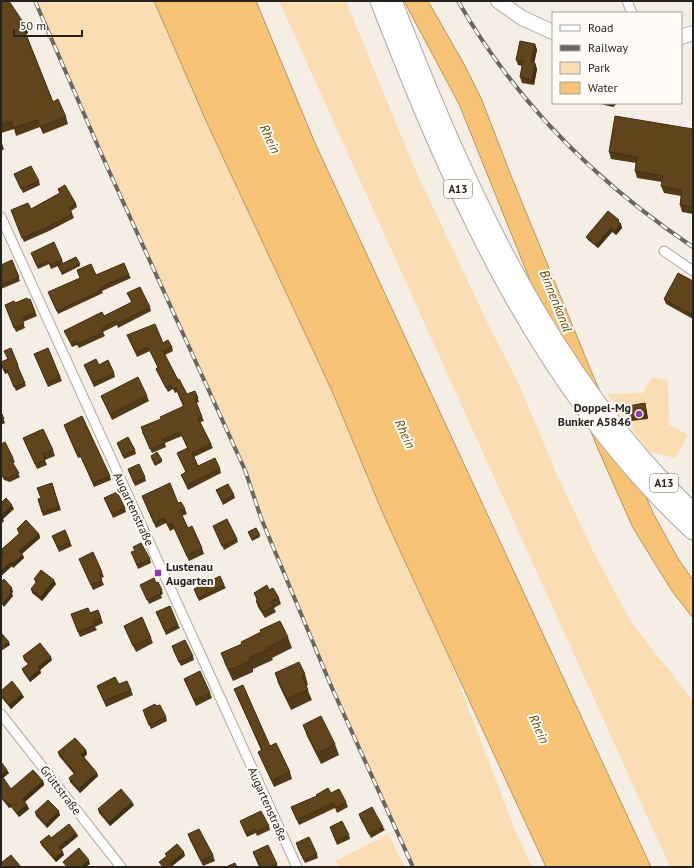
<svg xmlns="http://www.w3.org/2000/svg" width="694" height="868" viewBox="0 0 694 868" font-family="'PT Sans',sans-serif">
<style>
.green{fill:#faddb3}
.water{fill:#f7c477;stroke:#b8945d}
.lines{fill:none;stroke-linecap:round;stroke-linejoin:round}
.minor-casing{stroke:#afa8a0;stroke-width:11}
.primary-casing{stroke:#afa8a0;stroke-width:16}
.motorway-casing{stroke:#afa8a0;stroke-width:19}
.minor{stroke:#fff;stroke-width:9}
.primary{stroke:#fff;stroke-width:14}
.motorway{stroke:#fff;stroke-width:17}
.rail-casing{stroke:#6a6660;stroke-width:4}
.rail{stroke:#fffcf8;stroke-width:2.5;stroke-dasharray:8;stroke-linecap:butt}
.wall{fill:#523a18}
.shaded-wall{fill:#423014}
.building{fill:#5f441c;stroke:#423014}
.poi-dot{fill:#8e3dad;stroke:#fffcf8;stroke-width:1.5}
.labels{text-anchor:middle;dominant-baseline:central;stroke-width:4;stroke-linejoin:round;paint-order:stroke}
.shield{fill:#fffcf8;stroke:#666460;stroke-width:1}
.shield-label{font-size:11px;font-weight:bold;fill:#25231f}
.poi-label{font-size:12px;font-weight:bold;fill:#25231f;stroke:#fffcf8;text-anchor:end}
.street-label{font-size:12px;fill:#25231f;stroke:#fffcf8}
.water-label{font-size:13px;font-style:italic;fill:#664405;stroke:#fffcf8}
</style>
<rect width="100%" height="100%" fill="#f5eee5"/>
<g class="green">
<polygon points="35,1 154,1 207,123 332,391 384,516 451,663 515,830 532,867 414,867 383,800 261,518 245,470 137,234"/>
<polygon points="279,1 346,1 414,167 489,326 517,380 558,477 594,553 631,622 693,701 693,867 670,867"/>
<polygon points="652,377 668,381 669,425 688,435 675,458 649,452 607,394 643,393"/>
<polygon points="388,834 405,867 339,867 336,861"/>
</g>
<g class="water">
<polygon points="154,1 256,1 315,143 651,867 546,867 384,516 332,391 207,123"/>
<polygon points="404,1 428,1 464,64 481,98 512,178 592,373 654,515 679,560 693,580 693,618 672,591 633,528 598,449 459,104"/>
</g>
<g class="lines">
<g class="minor-casing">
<g id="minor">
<polyline points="627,1 632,13"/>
<polyline points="1,217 204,662 297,867"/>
<polyline points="664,251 693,271"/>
<polyline points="1,714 121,867"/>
</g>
</g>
<g class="primary-casing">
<g id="primary">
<polyline points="498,1 522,18 553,32"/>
<polyline points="681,37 693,33"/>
</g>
</g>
<g class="motorway-casing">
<g id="motorway">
<path d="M379,1C453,192 540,390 693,531"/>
<path d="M393,1C465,185 547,373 693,512"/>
</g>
</g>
<use href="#minor" class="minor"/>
<use href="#primary" class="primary"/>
<use href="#motorway" class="motorway"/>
<g class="rail-casing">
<g id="rail">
<polyline points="35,1 104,160 245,470 261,518 332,688 413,867"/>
<path d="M458,1C516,103 596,182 693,247"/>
</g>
</g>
<use href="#rail" class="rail"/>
</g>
<g class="wall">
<polygon points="1,1 25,25 28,33 26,34 53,102 66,117 68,124 43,134 40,127 16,136 14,129 1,133"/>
<polygon points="535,44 537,50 534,63 535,63 537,69 534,85 522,83 520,77 522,66 518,65 516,60"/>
<polygon points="596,103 617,103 613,107"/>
<polygon points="693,129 693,214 682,212 680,205 681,196 664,193 661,186 662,182 637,178 635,171 636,163 611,159 609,152"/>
<polygon points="1,141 4,149 1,151"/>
<polygon points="16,178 39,181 40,185 23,193"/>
<polygon points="58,189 76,204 77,207 71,211 74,218 49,231 24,242 11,210 31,209 60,193"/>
<polygon points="620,223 622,228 616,235 612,232 598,248 588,240 586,237"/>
<polygon points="31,253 62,260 63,263 76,257 80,266 62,275 58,266 51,269 49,264 38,269"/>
<polygon points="12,260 20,281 1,289 1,265"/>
<polygon points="96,275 129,275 131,278 102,291 103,293 58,314 49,295"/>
<polygon points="693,281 693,319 666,304 664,299"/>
<polygon points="127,293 150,307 151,311 118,328 117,325 103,332 105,336 79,348 77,345 72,347 64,331 104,316 132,303"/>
<polygon points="30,299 37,316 23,322 25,328 16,332 5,305"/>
<polygon points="127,335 163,343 172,347 173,351 165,355 178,380 187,394 195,391 199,402 196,403 204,421 200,422 213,448 194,457 198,466 220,469 221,473 188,490 181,475 186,472 177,453 187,448 182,436 165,443 166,447 152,453 142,432 161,419 183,406 177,392 175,393 173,389 168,392 158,373 156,369 158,368 150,351 137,357"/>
<polygon points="11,348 19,368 19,369 26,386 16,391 8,373 5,374 1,363 8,359"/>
<polygon points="48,348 62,381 48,387 34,354"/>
<polygon points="84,365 99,365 114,373 115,377 94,387"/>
<polygon points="101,396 147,396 149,401 112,420"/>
<polygon points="646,407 648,419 631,421 630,418"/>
<polygon points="1,412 5,423 1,425"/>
<polygon points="65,428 110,476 111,480 94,487 81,457 78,458"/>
<polygon points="23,438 53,450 55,456 45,460 47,465 37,469"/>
<polygon points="117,443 135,450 136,454 124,459"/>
<polygon points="1,444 13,458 15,462 13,463 20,477 10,482 4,480 1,474"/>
<polygon points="151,458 162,460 162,462 155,466"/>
<polygon points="128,469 145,477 146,481 135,486"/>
<polygon points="52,483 61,510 43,516 38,499 41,498"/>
<polygon points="216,490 234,495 235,498 223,505"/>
<polygon points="142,496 178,503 185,509 187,514 182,516 188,528 202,548 204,554 189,561 174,529 170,531 166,523 156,528"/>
<polygon points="104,498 125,508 126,512 113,518"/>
<polygon points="213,526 237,539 238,542 224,550"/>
<polygon points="256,528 260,537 252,541 248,532"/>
<polygon points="17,529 39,534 40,538 22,554 24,558 13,568 12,566 1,576 1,555 2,554 1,550 19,534"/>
<polygon points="52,536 70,542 72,546 59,552"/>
<polygon points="133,556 150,559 151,563 138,569"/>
<polygon points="79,559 102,572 104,577 101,578 104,585 93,590"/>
<polygon points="34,579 56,584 42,601 32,593 31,589 36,583"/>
<polygon points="156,583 162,590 163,594 161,595 162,598 149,604 142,588"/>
<polygon points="224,585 226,588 199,601 194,589"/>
<polygon points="269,590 279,598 281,604 274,608 276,612 265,618 258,607 256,601 257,601 254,593"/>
<polygon points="98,610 103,623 95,627 97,630 80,637 71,614 90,613"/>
<polygon points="156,612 178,625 180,628 166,635"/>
<polygon points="124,626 151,638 153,643 136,652"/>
<polygon points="288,637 292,648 272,658 273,660 253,669 253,672 233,681 225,664 221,653 242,644 241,642"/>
<polygon points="173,650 193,656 194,660 181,666"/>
<polygon points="23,656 52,660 40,670 41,673 30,682 23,672 22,669 28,664 24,660"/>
<polygon points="275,673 305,674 308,685 306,686 312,700 291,710 278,683"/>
<polygon points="184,679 210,693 212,698 196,706"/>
<polygon points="119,684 131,690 133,695 106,707 97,686"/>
<polygon points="234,689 270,746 290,772 292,779 274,787 261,759 258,752 261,750 237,696"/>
<polygon points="1,691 24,697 11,709 1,697"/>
<polygon points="156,706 166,717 167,721 151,729 144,714"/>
<polygon points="303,725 335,744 339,755 321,764 307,736"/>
<polygon points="86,750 87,754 84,757 97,773 98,776 80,793 70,782 69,778 74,774 59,756 58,752"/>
<polygon points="1,762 9,773 3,778 11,789 43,781 44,785 25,802 27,805 29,809 19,817 11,807 9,808 1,798"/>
<polygon points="331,793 346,802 348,807 337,813 335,808 299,825 291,807 316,796"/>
<polygon points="134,805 110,826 99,813 98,809"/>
<polygon points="35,812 60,815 47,828 36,816"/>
<polygon points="359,814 383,827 385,830 371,838 360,818"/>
<polygon points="240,821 269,826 270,830 257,836 256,833 247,837"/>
<polygon points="330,827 349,835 350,839 337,845"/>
<polygon points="76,833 78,836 61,850 64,855 56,862 42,846 40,842 51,838"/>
<polygon points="188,834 213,855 215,861 203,866 190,840"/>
<polygon points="297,847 317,854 318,858 305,863"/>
<polygon points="253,852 277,864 278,867 259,867"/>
</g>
<g class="shaded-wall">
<polygon points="25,25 28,33 26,34 23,27"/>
<polygon points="535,44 537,50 533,68 531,62"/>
<polygon points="535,63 537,69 534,85 532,80"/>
<polygon points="611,103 617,103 613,107"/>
<polygon points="621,224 622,228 616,235 615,231"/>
<polygon points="611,228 612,232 598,248 596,245"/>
<polygon points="693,310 693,319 691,314"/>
<polygon points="645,403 646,407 648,419 646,415"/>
<polygon points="12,505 14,509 3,519 4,521 1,524 1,515"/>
<polygon points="39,534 40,538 21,554 19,551"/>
<polygon points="23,555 24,558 13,568 12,564"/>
<polygon points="11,562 12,566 1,576 1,571"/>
<polygon points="54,580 56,584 42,601 41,597"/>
<polygon points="12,588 13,592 12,593 13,596 4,607 2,604 10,590"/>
<polygon points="9,642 10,645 4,649 3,646"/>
<polygon points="3,646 4,649 1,651 1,647"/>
<polygon points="51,657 52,660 40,670 41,673 30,682 29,678 38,667"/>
<polygon points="22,694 24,697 11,709 9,705"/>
<polygon points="86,750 87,754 83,758 81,754"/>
<polygon points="7,770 9,773 3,778 2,776 2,774"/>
<polygon points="97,773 98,776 80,793 78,789"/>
<polygon points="43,781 44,785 24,802 22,799"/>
<polygon points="132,802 134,805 110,826 109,822"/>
<polygon points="9,803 11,807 9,808 8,804"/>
<polygon points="27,805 29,809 19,817 17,813"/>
<polygon points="59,811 60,815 47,828 46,824"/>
<polygon points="76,833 78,836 60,851 59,847"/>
<polygon points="63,852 64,855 56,862 54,858"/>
<polygon points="184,852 185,856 171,867 170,863"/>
<polygon points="89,860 90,864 86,867 80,867"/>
</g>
<g class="building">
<polygon points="1,1 9,1 25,25 23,27 53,102 58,99 66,117 40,127 37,120 13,128 11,122 1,124"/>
<polygon points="520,41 535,44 531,62 535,63 532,80 520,77 523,61 516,60"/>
<polygon points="615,116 693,129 693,207 680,205 682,190 661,186 663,176 635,171 637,157 609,152"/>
<polygon points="31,166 39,181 21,189 14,174"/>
<polygon points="65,185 76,204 69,207 72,214 48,227 22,238 11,210 28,203 31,209 60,193 58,189"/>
<polygon points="608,211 619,220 618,221 621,224 615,231 611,228 596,245 586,237"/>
<polygon points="54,242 62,260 50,265 48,261 37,266 31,253"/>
<polygon points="76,257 80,264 62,273 58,266"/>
<polygon points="12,260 19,277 1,285 1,265"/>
<polygon points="124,263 129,275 101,287 102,290 57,311 48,292 80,278 77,270 91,264 96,275"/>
<polygon points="678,273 693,281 693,310 691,314 664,299"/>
<polygon points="140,287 150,307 117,324 116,321 102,328 103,332 78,344 76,341 71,343 64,331 102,312 104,316 132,302 127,293"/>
<polygon points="27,298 28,300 30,299 35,312 21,318 24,324 14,328 5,305 14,301 15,303"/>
<polygon points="155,324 163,343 168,340 172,347 163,351 178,380 179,379 187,394 195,391 198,398 195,399 202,417 198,418 211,444 192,453 198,466 215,458 220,469 187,485 181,475 186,472 177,453 188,448 180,432 163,439 165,443 150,449 141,427 161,419 160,417 184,406 176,388 173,389 171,385 166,388 156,369 158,367 148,347 136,353 127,335"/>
<polygon points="11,348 18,365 17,365 25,383 14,387 7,370 4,371 1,363 1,362 8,359 4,351"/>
<polygon points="48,348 60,377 47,383 34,354"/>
<polygon points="96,359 99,365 108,360 114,373 93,383 84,365"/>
<polygon points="138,377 147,396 110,414 101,396"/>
<polygon points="645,403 646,415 630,418 628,406"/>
<polygon points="1,412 4,419 1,420"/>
<polygon points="82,416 110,476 93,483 79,453 77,454 64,425"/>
<polygon points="43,429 53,450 43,454 45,460 35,464 23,438"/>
<polygon points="128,437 135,450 123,456 117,443"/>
<polygon points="5,442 13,458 11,460 19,473 9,478 3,477 1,473 1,444"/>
<polygon points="157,452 162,460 155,464 151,456"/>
<polygon points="139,464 145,477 134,483 128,469"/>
<polygon points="52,483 59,507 42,512 38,499 41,498 37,488"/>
<polygon points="170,483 178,503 181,502 185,509 180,511 188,528 192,526 202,548 187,556 172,523 168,525 164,518 154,523 142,496"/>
<polygon points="228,484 234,495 222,501 216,490"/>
<polygon points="117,492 125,508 112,514 104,498"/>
<polygon points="6,498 12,505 1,515 1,503"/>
<polygon points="227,519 237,539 222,546 213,526"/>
<polygon points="26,520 39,534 19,551 23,555 12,564 11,562 1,571 1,555 3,554 1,551 1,550 20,533 17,529"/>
<polygon points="256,528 260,535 252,539 248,532"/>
<polygon points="65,530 70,542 58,548 52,536"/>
<polygon points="141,543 150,559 137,565 131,552 135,551 133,547"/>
<polygon points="93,552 102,572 99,573 102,580 91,585 79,559"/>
<polygon points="41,570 54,580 41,597 31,589 37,581 34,579"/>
<polygon points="220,576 224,585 198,598 194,589"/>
<polygon points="154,578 156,583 158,582 162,590 160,591 161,594 147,600 140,585"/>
<polygon points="4,579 12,588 10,590 12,593 2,604 1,603 1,582"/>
<polygon points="267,585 269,590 273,588 279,598 271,602 274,606 263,612 256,601 258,600 254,593"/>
<polygon points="170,606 178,625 165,631 156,612"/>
<polygon points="88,608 90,613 98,610 101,618 93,621 95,625 78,632 71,614"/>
<polygon points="142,617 151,638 133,646 124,626"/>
<polygon points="280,621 288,637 268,647 269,649 249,658 250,661 229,670 221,653 242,644 241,642 261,632 260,630"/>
<polygon points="2,634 9,642 3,646 1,647 1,635"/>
<polygon points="185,640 193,656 179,662 172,646"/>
<polygon points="40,643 51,657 38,667 40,669 29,678 22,669 29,664 23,656"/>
<polygon points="299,662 305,674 302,676 308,690 287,699 275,673"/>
<polygon points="200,671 210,693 194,700 184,679"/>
<polygon points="115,677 119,684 127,681 131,690 104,701 97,686"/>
<polygon points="12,681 22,694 9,705 1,695 1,691"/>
<polygon points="243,685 270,746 276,743 290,772 272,781 258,752 262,750 234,689"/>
<polygon points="155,704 156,706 160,705 166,717 149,725 143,710"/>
<polygon points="321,716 335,744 317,754 303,725"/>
<polygon points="75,738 86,750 81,754 97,773 78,789 69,778 75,773 58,752"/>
<polygon points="1,762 7,770 2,774 2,776 11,789 33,770 43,781 22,799 27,805 17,813 9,803 8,804 1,796"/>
<polygon points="328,788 331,793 339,789 346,802 336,808 333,803 297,820 291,807 317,796 316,795"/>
<polygon points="121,789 132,802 109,822 98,809"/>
<polygon points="48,800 59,811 46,824 35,812"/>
<polygon points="372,807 383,827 369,834 359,814"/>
<polygon points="261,811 269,826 256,832 255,829 246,834 240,821"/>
<polygon points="342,821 349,835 336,841 330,827"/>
<polygon points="69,824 76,833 59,847 63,852 54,858 40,842 49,835 51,838"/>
<polygon points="199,829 213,855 201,861 188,834"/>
<polygon points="309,837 317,854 304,860 296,843"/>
<polygon points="177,844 184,852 170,863 173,867 163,867 159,862 167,856 165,854"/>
<polygon points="268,845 277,864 271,867 260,867 253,852"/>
<polygon points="79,848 89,860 80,867 67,867 63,862"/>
<polygon points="11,855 21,867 1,867 1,863"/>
<polygon points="235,863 237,867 226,867"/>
</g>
<g class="poi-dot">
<circle cx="639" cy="414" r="4"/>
<rect x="154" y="569" width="8" height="8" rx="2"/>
</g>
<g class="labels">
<g class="shield">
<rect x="444" y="180" width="28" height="18" rx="3"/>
<rect x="650" y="474" width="28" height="18" rx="3"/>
</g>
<g class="shield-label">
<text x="458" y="189">A13</text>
<text x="664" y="483">A13</text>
</g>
<g class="poi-label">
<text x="631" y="407">Doppel-Mg<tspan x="631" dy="14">Bunker A5846</tspan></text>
<text x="166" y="566" text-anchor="start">Lustenau<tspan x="166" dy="14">Augarten</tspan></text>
</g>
<g class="street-label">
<text transform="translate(134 509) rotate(65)">Augartenstraße</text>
<text transform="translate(61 790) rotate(52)">Grüttstraße</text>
<text transform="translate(268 804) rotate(66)">Augartenstraße</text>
</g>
<g class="water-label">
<text transform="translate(270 139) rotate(65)">Rhein</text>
<text transform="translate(556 301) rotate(68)">Binnenkanal</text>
<text transform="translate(405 434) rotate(65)">Rhein</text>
<text transform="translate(539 729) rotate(65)">Rhein</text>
</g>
</g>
<rect width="694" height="868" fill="none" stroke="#25231f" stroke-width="4"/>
<rect x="552" y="12" width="130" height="92" fill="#fffcf8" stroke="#a8a5a1"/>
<rect x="560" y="25" width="20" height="6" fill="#ffffff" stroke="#a8a5a1"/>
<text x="588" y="32" font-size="12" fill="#25231f">Road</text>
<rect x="560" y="45" width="20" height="6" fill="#6a6660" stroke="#a8a5a1"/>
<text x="588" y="52" font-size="12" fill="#25231f">Railway</text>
<rect x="560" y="62" width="20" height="12" fill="#faddb3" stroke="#a8a5a1"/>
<text x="588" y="72" font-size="12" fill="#25231f">Park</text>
<rect x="560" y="82" width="20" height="12" fill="#f7c477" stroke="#a8a5a1"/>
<text x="588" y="92" font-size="12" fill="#25231f">Water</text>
<path d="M14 30v6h68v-6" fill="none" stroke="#25231f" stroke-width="2"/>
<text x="20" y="30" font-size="12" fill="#25231f" stroke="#fffcf8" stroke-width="3" paint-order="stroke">50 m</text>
</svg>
